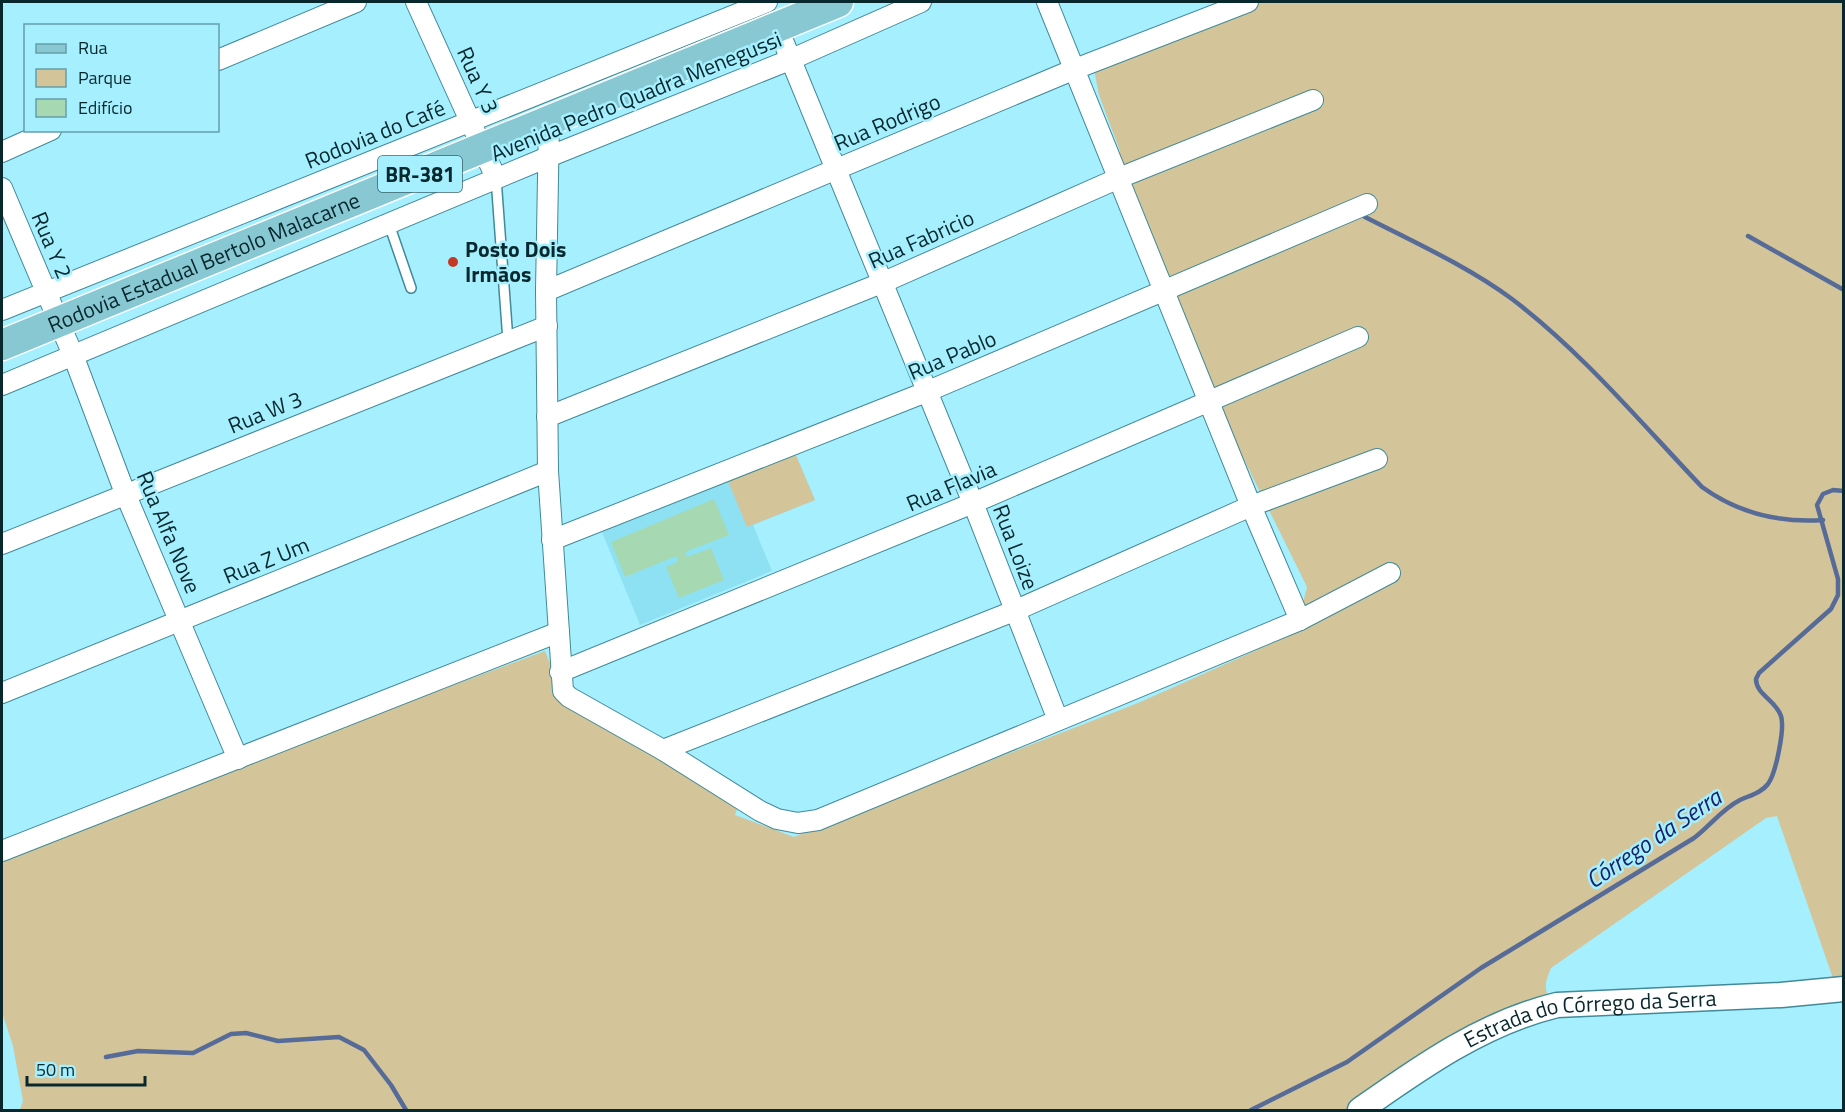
<svg xmlns="http://www.w3.org/2000/svg" width="1845" height="1112" viewBox="0 0 1845 1112" font-family="'Titillium Web',sans-serif">
<style>
.built{fill:#8de1f2}
.green{fill:#d3c499}
.lines{fill:none;stroke-linecap:round;stroke-linejoin:round}
.stream{stroke:#566b97;stroke-width:4.5}
.building{fill:#a6d9b2}
.service-casing{stroke:#418a98;stroke-width:12}
.minor-casing{stroke:#418a98;stroke-width:22}
.tertiary-casing{stroke:#418a98;stroke-width:27}
.primary-casing{stroke:#fff;stroke-width:33}
.service{stroke:#fff;stroke-width:9}
.minor{stroke:#fff;stroke-width:20}
.tertiary{stroke:#fff;stroke-width:24}
.primary{stroke:#88c8d3;stroke-width:30}
.poi-dot{fill:#c53923;stroke:#a5effe;stroke-width:2}
.labels{text-anchor:middle;dominant-baseline:central;stroke-width:5;stroke-linejoin:round;paint-order:stroke}
.shield{fill:#a5effe;stroke:#37646c;stroke-width:1.5}
.shield-label{font-size:21px;font-weight:bold;fill:#08282d}
.street-label{font-size:22px;fill:#08282d;stroke:#a5effe}
.poi-label{font-size:22px;font-weight:bold;fill:#08282d;stroke:#a5effe;text-anchor:start}
.water-label{font-size:24px;font-style:italic;fill:#1a2169;stroke:#a5effe}
</style>
<rect width="100%" height="100%" fill="#a5effe"/>
<polygon class="built" points="795,453 815,500 753,525 772,571 640,625 602,532"/>
<g class="green">
<path d="M1240,2H1843V988L1837,990L1777,816L1766,818L1551,968C1544,984 1543,992 1555,1005L1352,1110H20L23,1101L13,1046L2,1012V856L4,853L545,651L560,688L561,703L608,714L739,803L735,815L794,837L1138,703L1295,633L1307,587L1229,429L1145,217L1118,156L1120,151L1099,95L1093,64Z"/>
<polygon points="795,453 815,500 747,527 728,481"/>
</g>
<g class="lines">
<g class="stream">
<path d="M1365,217C1414,242 1467,266 1512,299C1583,353 1641,423 1702,487C1738,513 1779,523 1823,520"/>
<polyline points="1748,236 1844,290"/>
<polyline points="106,1057 138,1051 193,1053 231,1034 246,1033 278,1041 339,1037 364,1050 391,1085 406,1110"/>
<path d="M1251,1110L1347,1062L1481,968L1694,838C1710,826 1722,809 1740,800C1751,795 1761,793 1768,784C1776,773 1785,728 1781,716C1776,700 1756,695 1756,679L1759,673L1831,609L1838,595V579L1817,505L1823,494L1833,490L1844,491"/>
</g>
</g>
<polygon class="building" points="714,499 729,535 685,552 687,557 711,548 724,580 679,598 666,567 678,562 676,556 625,577 611,542"/>
<g class="lines">
<g class="service-casing">
<g id="service">
<polyline points="496,178 508,341"/>
<polyline points="389,224 411,288"/>
</g>
</g>
<g class="minor-casing">
<g id="minor">
<polyline points="416,2 496,178"/>
<polyline points="1047,2 1251,506 1300,620"/>
<polyline points="777,26 973,503 1058,720"/>
<polyline points="218,60 356,2"/>
<polyline points="549,120 546,291 548,471 563,691 569,697 663,750 760,811 777,819 798,823 818,820 1300,620 1390,573"/>
<polyline points="2,152 51,130"/>
<polyline points="2,188 73,355 125,493 238,759"/>
<polyline points="546,291 1075,69 1248,2"/>
<polyline points="2,310 767,2"/>
<polyline points="2,385 548,157 792,59 921,2"/>
<polyline points="547,417 884,282 1119,178 1313,100"/>
<polyline points="552,540 926,392 1367,204"/>
<polyline points="2,544 547,326"/>
<polyline points="560,672 973,503 1358,337"/>
<polyline points="2,693 548,471"/>
<polyline points="663,750 1014,611 1251,506 1377,459"/>
<polyline points="2,851 559,632"/>
</g>
</g>
<g class="tertiary-casing">
<g id="tertiary">
<path id="s1" d="M1360,1110C1421,1067 1483,1023 1557,1005L1781,995L1844,989"/>
</g>
</g>
<g class="primary-casing">
<g id="primary">
<path id="s2" d="M2,345L838,2"/>
</g>
</g>
<use href="#service" class="service"/>
<use href="#minor" class="minor"/>
<use href="#tertiary" class="tertiary"/>
<use href="#primary" class="primary"/>
</g>
<circle class="poi-dot" cx="453" cy="262" r="6"/>
<g class="labels">
<rect class="shield" x="378" y="156" width="84" height="36" rx="4.5"/>
<g class="shield-label">
<text x="420" y="174">BR-381</text>
</g>
<g class="street-label">
<text transform="translate(478 80) rotate(66)">Rua Y 3</text>
<text transform="translate(636 96) rotate(-22)">Avenida Pedro Quadra Menegussi</text>
<text transform="translate(887 122) rotate(-23)">Rua Rodrigo</text>
<text transform="translate(375 134) rotate(-22)">Rodovia do Café</text>
<text transform="translate(921 239) rotate(-24)">Rua Fabricio</text>
<text transform="translate(52 245) rotate(67)">Rua Y 2</text>
<text stroke="none"><textPath href="#s2" startOffset="218">Rodovia Estadual Bertolo Malacarne</textPath></text>
<text transform="translate(952 355) rotate(-23)">Rua Pablo</text>
<text transform="translate(265 412) rotate(-22)">Rua W 3</text>
<text transform="translate(951 486) rotate(-23)">Rua Flavia</text>
<text transform="translate(169 532) rotate(67)">Rua Alfa Nove</text>
<text transform="translate(1016 547) rotate(69)">Rua Loize</text>
<text transform="translate(266 560) rotate(-22)">Rua Z Um</text>
<text stroke="none"><textPath href="#s1" startOffset="255">Estrada do Córrego da Serra</textPath></text>
</g>
<g class="poi-label">
<text x="465" y="249">Posto Dois<tspan x="465" dy="25">Irmãos</tspan></text>
</g>
<g class="water-label">
<text transform="translate(1653 838) rotate(-34)">Córrego da Serra</text>
</g>
</g>
<rect width="1845" height="1112" fill="none" stroke="#08282d" stroke-width="6"/>
<rect x="24" y="24" width="195" height="108" fill="#a5effe" stroke="#669faa" stroke-width="1.5"/>
<rect x="36" y="44" width="30" height="9" fill="#88c8d3" stroke="#669faa" stroke-width="1.5"/>
<text x="78" y="54" font-size="18" fill="#08282d">Rua</text>
<rect x="36" y="69" width="30" height="18" fill="#d3c499" stroke="#669faa" stroke-width="1.5"/>
<text x="78" y="84" font-size="18" fill="#08282d">Parque</text>
<rect x="36" y="99" width="30" height="18" fill="#a6d9b2" stroke="#669faa" stroke-width="1.5"/>
<text x="78" y="114" font-size="18" fill="#08282d">Edifício</text>
<path d="M27 1076v9h118v-9" fill="none" stroke="#08282d" stroke-width="3"/>
<text x="36" y="1076" font-size="18" fill="#08282d" stroke="#a5effe" stroke-width="4.5" paint-order="stroke">50 m</text>
</svg>
